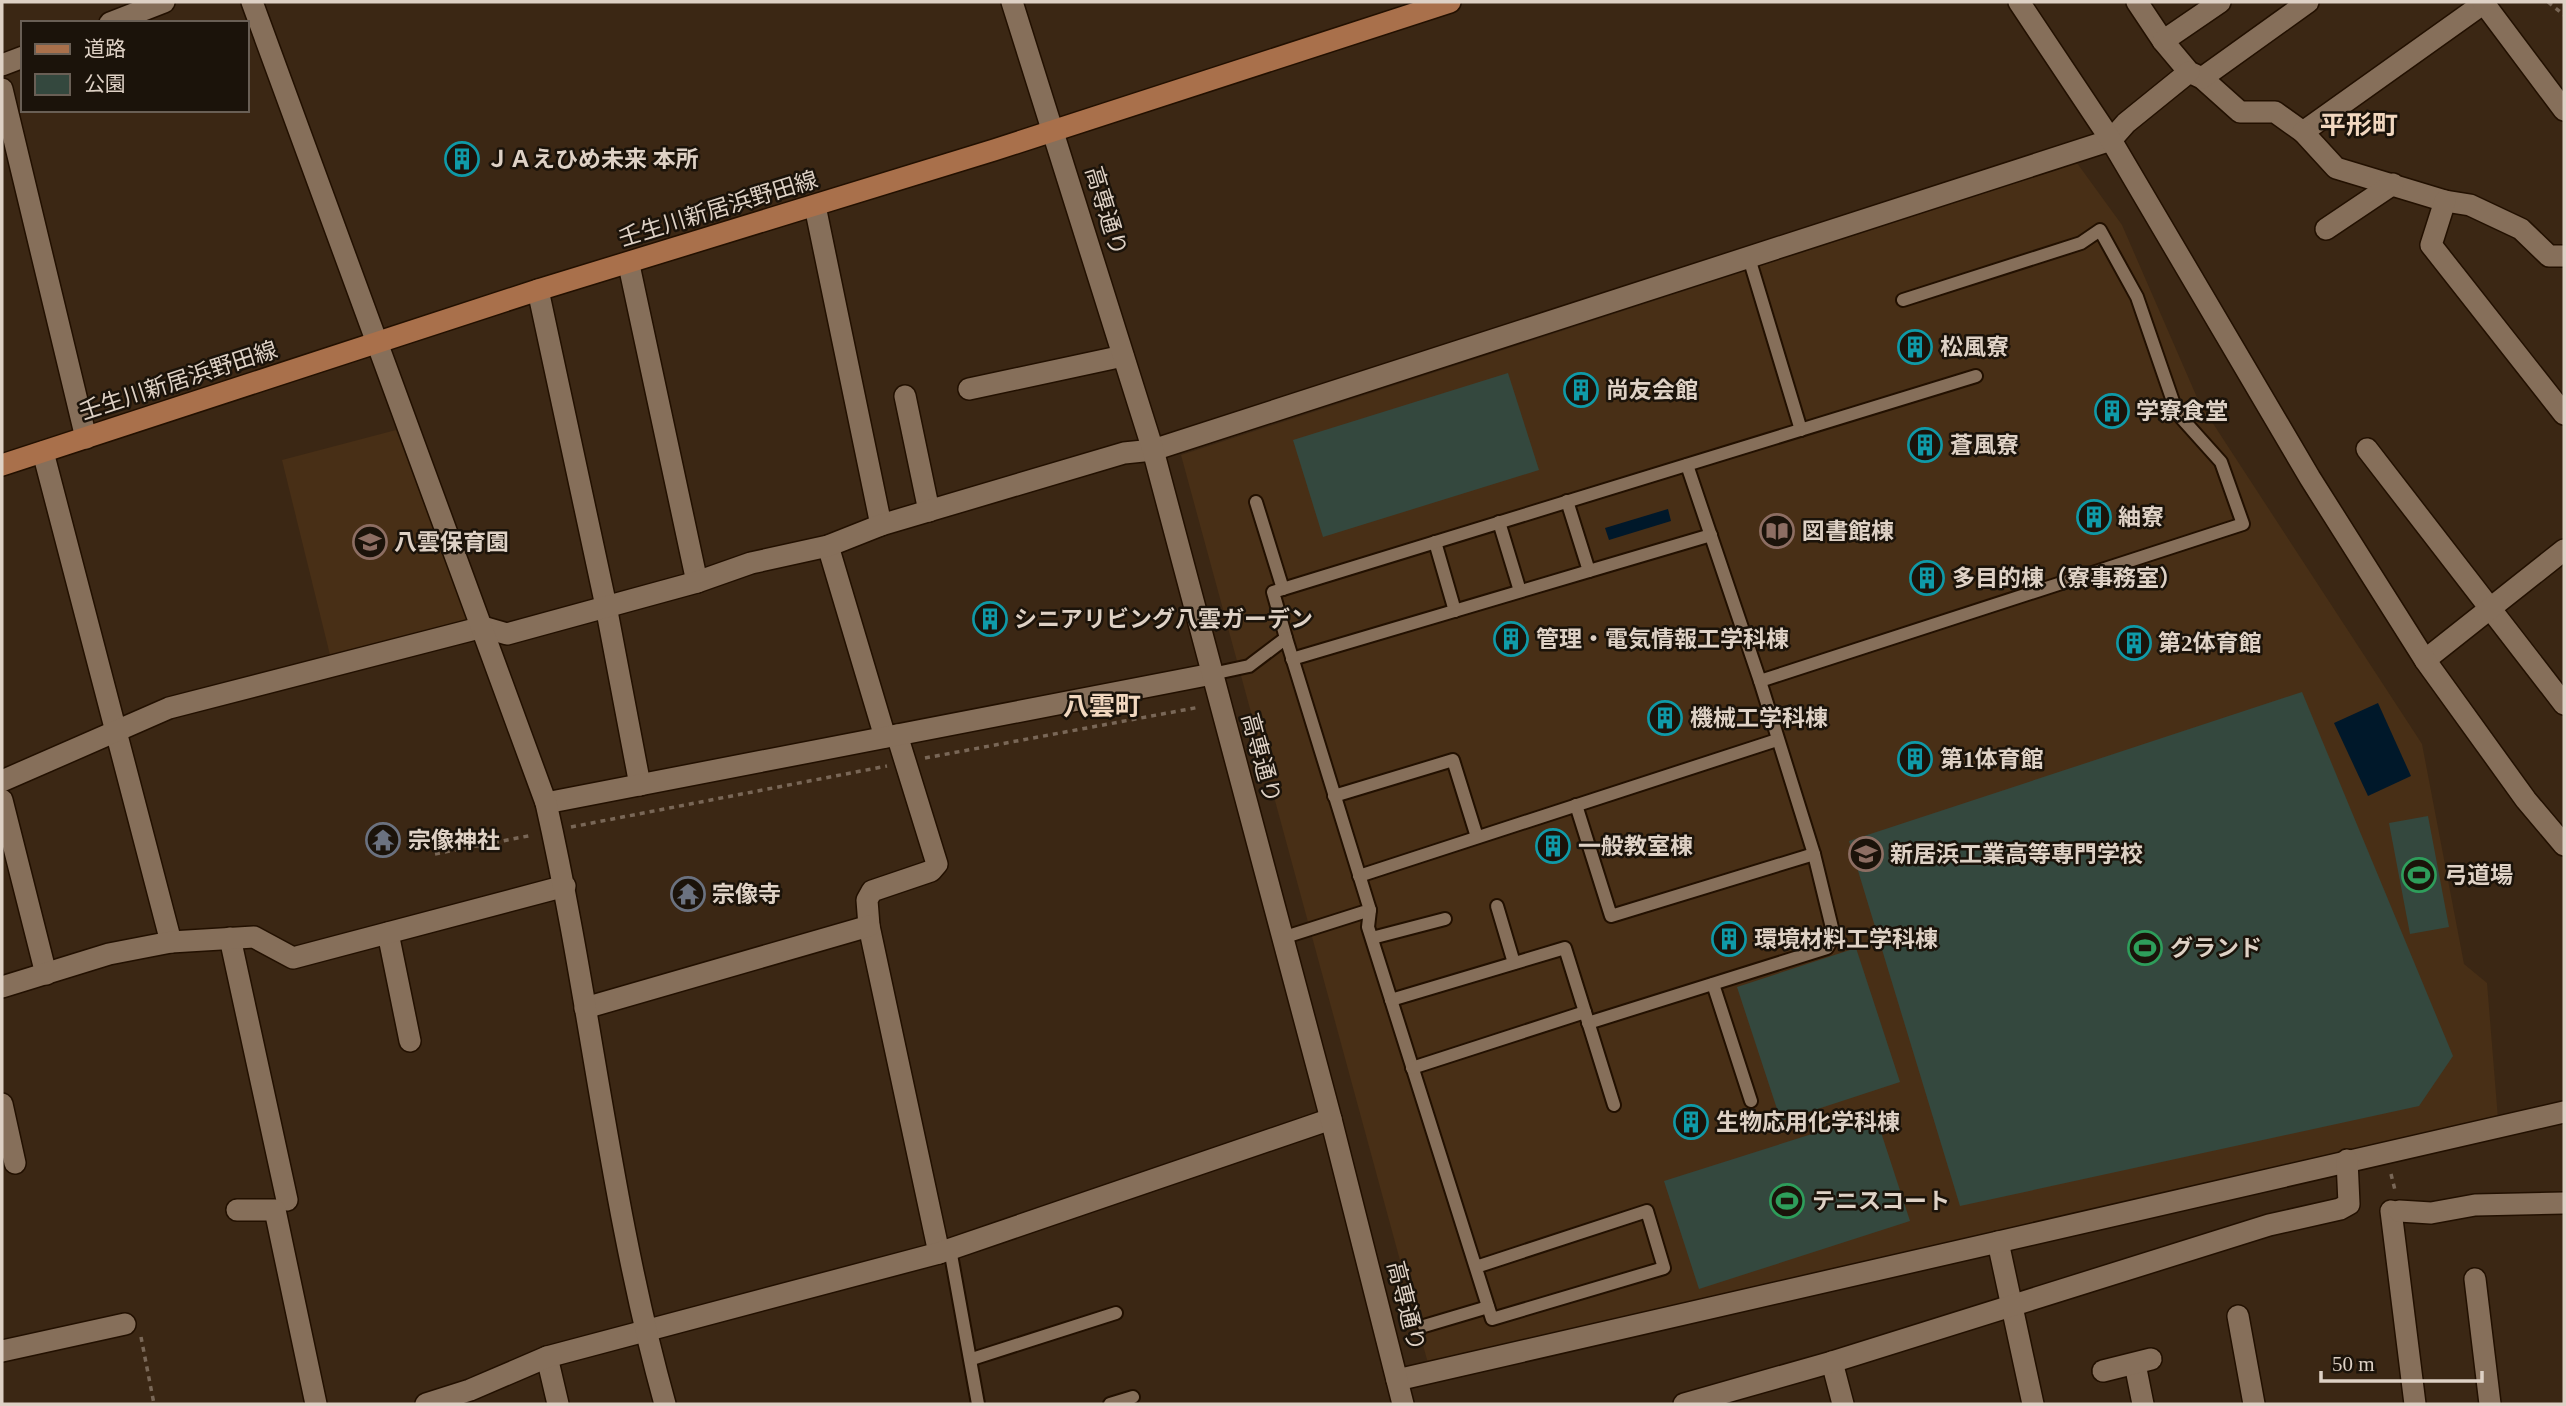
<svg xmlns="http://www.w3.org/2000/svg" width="2566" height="1406" viewBox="0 0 2566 1406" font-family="'Times New Roman','Noto Sans JP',serif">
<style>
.built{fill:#482f16}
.green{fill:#34483e}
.water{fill:#00182a}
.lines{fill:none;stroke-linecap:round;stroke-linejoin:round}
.service-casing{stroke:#221000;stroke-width:16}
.minor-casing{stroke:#221000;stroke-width:24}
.tertiary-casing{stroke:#221000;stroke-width:24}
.primary-casing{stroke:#221000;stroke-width:24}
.path{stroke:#796757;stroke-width:3.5;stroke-dasharray:5 5;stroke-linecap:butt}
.service{stroke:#866f5a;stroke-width:12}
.minor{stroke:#866f5a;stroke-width:21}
.tertiary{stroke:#866f5a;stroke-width:21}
.primary{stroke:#a9704b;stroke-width:21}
.labels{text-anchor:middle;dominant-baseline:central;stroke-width:5;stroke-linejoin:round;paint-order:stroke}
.poi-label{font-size:23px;font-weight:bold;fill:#ded1c5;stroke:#1b130a;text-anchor:start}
.street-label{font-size:23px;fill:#ded1c5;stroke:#1b130a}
.quarter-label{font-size:26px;font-weight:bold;fill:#f1d7bf;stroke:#1b130a}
</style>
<rect width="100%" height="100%" fill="#3b2714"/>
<g class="built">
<polygon points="2077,163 2122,225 2199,402 2422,744 2464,964 2487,983 2498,1119 1429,1367 1181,455"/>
<polygon points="396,430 470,624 331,659 282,460"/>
</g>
<g class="green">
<polygon points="1508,373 1539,470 1323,537 1293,440"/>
<polygon points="2302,692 2453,1056 2419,1106 1960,1206 1849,841"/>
<polygon points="2428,816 2449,927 2410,934 2389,823"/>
<polygon points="1856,948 1900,1082 1781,1121 1737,987"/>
<polygon points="1875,1114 1910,1221 1699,1289 1664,1181"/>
</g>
<g class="water">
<polygon points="1668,509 1671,521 1609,540 1605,528"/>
<polygon points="2378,703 2411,776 2368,796 2334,723"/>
</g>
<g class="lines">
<g class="service-casing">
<g id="service">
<polyline points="1749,258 1801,430"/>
<polyline points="1687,465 1760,681"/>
<polyline points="1256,502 1283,589"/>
<polyline points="1499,522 1520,591"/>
<polyline points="1435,542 1455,611"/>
<polyline points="1589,571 1711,535"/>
<polyline points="1286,638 1273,592 1976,376"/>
<polyline points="1292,659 1589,571 1567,501"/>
<polyline points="1212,674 1249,666 1286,638 1370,910 1282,938"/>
<polyline points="1334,796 1453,760 1477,837"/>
<polyline points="1576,805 1611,916 1814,854 1834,936 1827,948 1588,1023"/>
<polyline points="1814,854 1760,681 2243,524 2221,462 2177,413 2137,297 2100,230 2081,243 1903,300"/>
<polyline points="1359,876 1777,740"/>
<polyline points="1497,906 1514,963"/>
<polyline points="1370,910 1368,927 1492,1319 1664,1268 1647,1211 1476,1267"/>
<polyline points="1372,938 1445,919"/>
<polyline points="1713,984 1751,1101"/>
<polyline points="1391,1000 1565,948 1585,1012"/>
<polyline points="1412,1068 1585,1012 1614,1105"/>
<polyline points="950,1249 978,1404"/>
<polyline points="1424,1326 1488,1307"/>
<polyline points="972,1359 1116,1313"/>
<polyline points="1110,1404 1133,1397"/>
</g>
</g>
<g class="minor-casing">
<g id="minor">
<polyline points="2137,2 2163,41 2189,72 2202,78 2240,112 2275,112 2303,132 2484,3"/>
<polyline points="2483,2 2564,110"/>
<polyline points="110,23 164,2"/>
<polyline points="2163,41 2220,2"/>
<polyline points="2,65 23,57"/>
<polyline points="2202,78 2308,2"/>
<polyline points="2,89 86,438"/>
<polyline points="2303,132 2336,168 2445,201 2470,205 2521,229 2549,256 2564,256"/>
<polyline points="2445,201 2431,245 2564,414"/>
<polyline points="815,206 881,525"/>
<polyline points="2326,229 2393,184"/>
<polyline points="629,265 697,582"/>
<polyline points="538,290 606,606 640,785"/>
<polyline points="969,389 1123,356"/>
<polyline points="905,396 929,511"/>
<polyline points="2367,449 2564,704"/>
<polyline points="43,452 171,942"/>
<polyline points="828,546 885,737"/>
<polyline points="2425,660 2564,550"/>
<polyline points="897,735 937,864 931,871 872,891 867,900 869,926 939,1253"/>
<polyline points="2,781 169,708 483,627 507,634 697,582 751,563 828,546 881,525 1124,453 1153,450 2111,140 2126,123 2189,72"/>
<polyline points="2,800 46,974"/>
<polyline points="546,803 1212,674"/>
<polyline points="388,933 410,1041"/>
<polyline points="230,938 287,1200"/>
<polyline points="2,987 109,954 171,942 254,937 293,958 565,886"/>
<polyline points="585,1008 869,926"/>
<polyline points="2,1104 15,1163"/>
<polyline points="237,1210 275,1210 316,1404"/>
<polyline points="2391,1211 2415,1404"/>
<polyline points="2399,1211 2431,1213 2475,1205 2564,1203"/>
<polyline points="1998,1242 2033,1404"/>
<polyline points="2475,1279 2490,1404"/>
<polyline points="2238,1316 2254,1404"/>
<polyline points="2,1351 125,1324"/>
<polyline points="547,1357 558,1404"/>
<polyline points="1832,1362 1843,1404"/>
<polyline points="2135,1364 2143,1404"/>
<polyline points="2103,1371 2151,1359"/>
<polyline points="1397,1380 2564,1112"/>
<polyline points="426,1404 470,1390 547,1357 939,1253 1331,1119"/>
<polyline points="1684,1404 1832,1362 2269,1225 2340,1209 2349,1204 2347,1160"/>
</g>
</g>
<g class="tertiary-casing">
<g id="tertiary">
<path d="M252,2L546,803C591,1002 610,1207 665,1404"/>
<polyline points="1012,2 1153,450 1331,1119 1403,1404"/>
<polyline points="2019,2 2111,140 2310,478 2425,660 2526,800 2564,845"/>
</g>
</g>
<g class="primary-casing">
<polyline id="primary" points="2,465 538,290 994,150 1450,2"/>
</g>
<g class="path">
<polyline points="2548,2 2564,15"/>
<polyline points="925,758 1200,707"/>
<polyline points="571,827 887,766"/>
<polyline points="435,854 533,835"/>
<polyline points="2391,1174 2395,1190"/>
<polyline points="141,1337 154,1404"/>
</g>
<use href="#service" class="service"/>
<use href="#minor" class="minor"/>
<use href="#tertiary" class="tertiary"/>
<use href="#primary" class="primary"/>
</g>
<defs>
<g id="building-ring" transform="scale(1.75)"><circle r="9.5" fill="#1b130a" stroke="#0f9aa8" stroke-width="1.5"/><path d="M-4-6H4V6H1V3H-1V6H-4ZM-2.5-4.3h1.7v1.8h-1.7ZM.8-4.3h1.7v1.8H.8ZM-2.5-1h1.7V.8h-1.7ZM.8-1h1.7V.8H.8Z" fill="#0f9aa8"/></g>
<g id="library-ring" transform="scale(1.75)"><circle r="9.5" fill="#1b130a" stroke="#8d6e63" stroke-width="1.5"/><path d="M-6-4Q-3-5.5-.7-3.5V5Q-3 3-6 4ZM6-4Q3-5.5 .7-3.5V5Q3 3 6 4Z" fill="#8d6e63"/></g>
<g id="school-ring" transform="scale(1.75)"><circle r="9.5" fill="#1b130a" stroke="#8d6e63" stroke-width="1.5"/><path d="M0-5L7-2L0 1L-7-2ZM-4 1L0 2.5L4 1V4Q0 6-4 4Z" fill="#8d6e63"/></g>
<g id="temple-ring" transform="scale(1.75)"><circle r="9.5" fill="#1b130a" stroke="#6b7280" stroke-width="1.5"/><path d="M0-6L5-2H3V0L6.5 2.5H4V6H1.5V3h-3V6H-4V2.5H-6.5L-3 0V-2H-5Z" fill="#6b7280"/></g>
<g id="university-ring" transform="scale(1.75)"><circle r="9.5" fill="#1b130a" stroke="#8d6e63" stroke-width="1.5"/><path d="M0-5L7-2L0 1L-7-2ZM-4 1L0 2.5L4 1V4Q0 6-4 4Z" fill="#8d6e63"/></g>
<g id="stadium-ring" transform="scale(1.75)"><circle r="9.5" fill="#1b130a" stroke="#2e9e5b" stroke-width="1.5"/><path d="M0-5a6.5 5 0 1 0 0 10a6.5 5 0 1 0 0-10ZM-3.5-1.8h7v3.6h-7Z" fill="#2e9e5b"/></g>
</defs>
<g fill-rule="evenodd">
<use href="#building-ring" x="462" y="159"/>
<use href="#building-ring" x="1915" y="347"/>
<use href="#building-ring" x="1581" y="390"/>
<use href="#building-ring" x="2112" y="411"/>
<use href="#building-ring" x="1925" y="445"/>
<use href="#building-ring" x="2094" y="517"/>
<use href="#library-ring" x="1777" y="531"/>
<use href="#school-ring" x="370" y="542"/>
<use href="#building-ring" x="1927" y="578"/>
<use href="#building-ring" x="990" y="619"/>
<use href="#building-ring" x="1511" y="639"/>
<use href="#building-ring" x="2134" y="643"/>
<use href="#building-ring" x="1665" y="718"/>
<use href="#building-ring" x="1915" y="759"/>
<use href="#temple-ring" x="383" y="840"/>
<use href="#building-ring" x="1553" y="846"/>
<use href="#university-ring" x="1866" y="854"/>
<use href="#stadium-ring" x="2419" y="875"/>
<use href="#temple-ring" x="688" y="894"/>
<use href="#building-ring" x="1729" y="939"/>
<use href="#stadium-ring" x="2145" y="948"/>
<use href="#building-ring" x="1691" y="1122"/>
<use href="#stadium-ring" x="1787" y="1201"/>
</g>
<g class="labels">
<g class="poi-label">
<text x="486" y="159">ＪＡえひめ未来 本所</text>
<text x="1940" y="347">松風寮</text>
<text x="1606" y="390">尚友会館</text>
<text x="2136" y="411">学寮食堂</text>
<text x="1950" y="445">蒼風寮</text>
<text x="2118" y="517">紬寮</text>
<text x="1802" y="531">図書館棟</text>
<text x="394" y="542">八雲保育園</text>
<text x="1952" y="578">多目的棟（寮事務室）</text>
<text x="1014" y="619">シニアリビング八雲ガーデン</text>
<text x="1536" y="639">管理・電気情報工学科棟</text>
<text x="2158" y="643">第2体育館</text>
<text x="1690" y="718">機械工学科棟</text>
<text x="1940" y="759">第1体育館</text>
<text x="408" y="840">宗像神社</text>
<text x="1578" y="846">一般教室棟</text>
<text x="1890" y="854">新居浜工業高等専門学校</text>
<text x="2444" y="875">弓道場</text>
<text x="712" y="894">宗像寺</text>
<text x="1754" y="939">環境材料工学科棟</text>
<text x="2170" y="948">グランド</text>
<text x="1716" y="1122">生物応用化学科棟</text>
<text x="1812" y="1201">テニスコート</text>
</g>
<g class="street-label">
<text transform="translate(718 209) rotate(-17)">壬生川新居浜野田線</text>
<text transform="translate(1106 211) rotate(73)">高専通り</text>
<text transform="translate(178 381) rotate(-18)">壬生川新居浜野田線</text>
<text transform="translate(1261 758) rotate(75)">高専通り</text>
<text transform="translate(1406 1306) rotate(76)">高専通り</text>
</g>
<g class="quarter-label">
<text x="2359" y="125">平形町</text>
<text x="1102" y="706">八雲町</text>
</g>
</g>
<rect width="2566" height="1406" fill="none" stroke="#ded1c5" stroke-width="7"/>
<rect x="21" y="21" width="228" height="91" fill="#1b130a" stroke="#695f55" stroke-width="2"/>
<rect x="35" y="44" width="35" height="10" fill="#a9704b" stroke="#695f55" stroke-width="2"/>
<text x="84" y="56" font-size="21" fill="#ded1c5">道路</text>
<rect x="35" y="74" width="35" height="21" fill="#34483e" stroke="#695f55" stroke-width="2"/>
<text x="84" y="91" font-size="21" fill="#ded1c5">公園</text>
<path d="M2321 1371v10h161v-10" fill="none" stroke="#ded1c5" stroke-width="3.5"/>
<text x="2332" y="1371" font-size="21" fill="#ded1c5" stroke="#1b130a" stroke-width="5" paint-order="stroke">50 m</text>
</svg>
